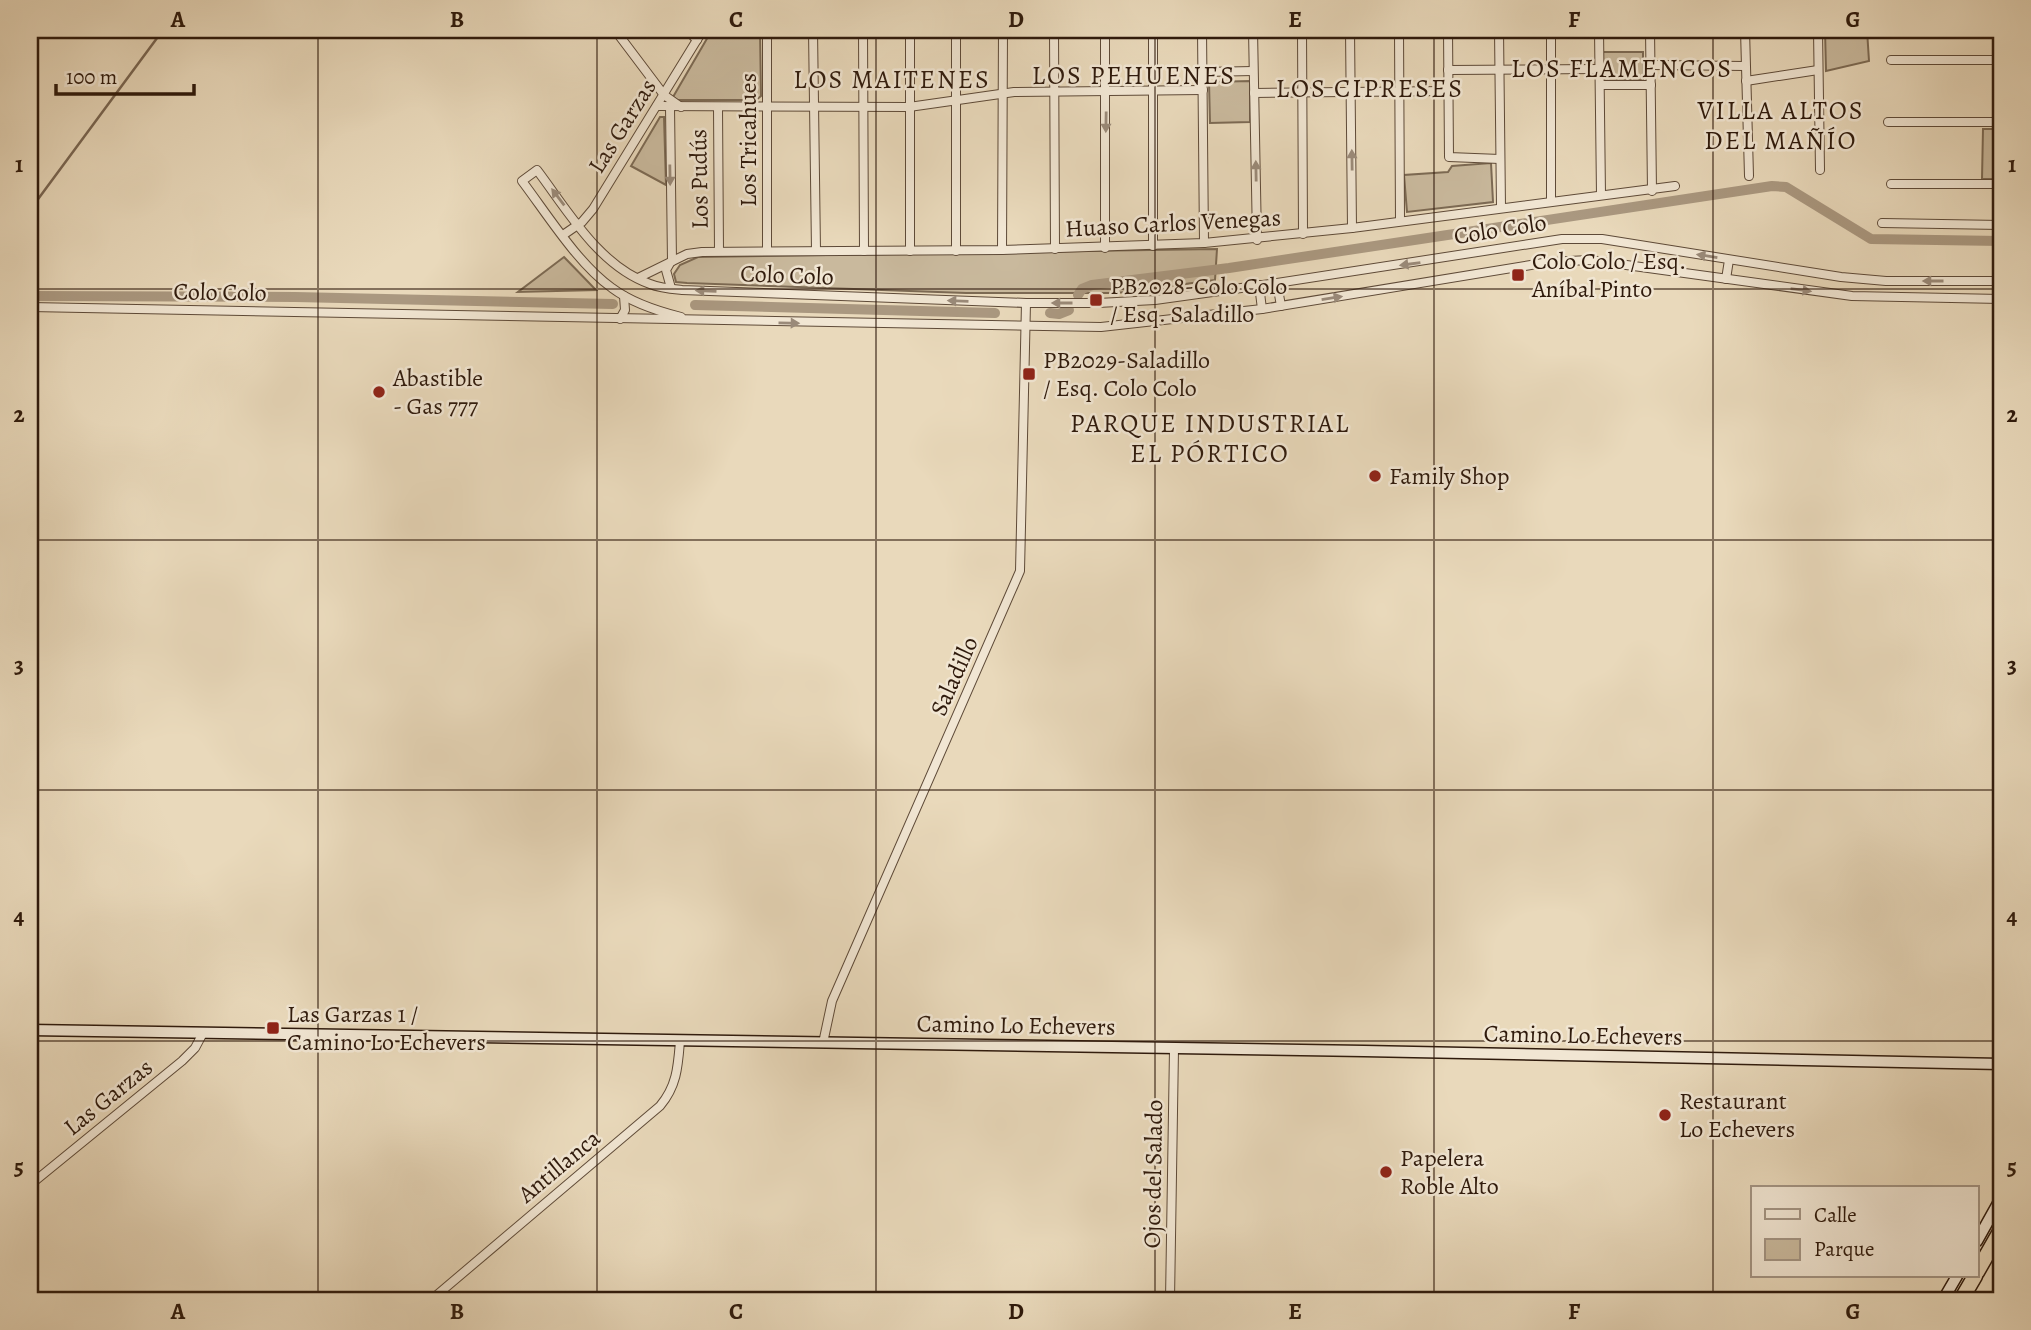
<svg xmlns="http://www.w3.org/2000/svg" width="2031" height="1330" viewBox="0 0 2031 1330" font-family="Alegreya,serif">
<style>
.green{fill:#c9b99d;stroke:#7c6a54;stroke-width:2}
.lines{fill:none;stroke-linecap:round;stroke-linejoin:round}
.stream{stroke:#796652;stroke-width:2.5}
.canal{stroke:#aa9880;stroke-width:10}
.street-casing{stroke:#5e4a38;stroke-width:10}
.secondary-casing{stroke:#2f1a0c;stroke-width:13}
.highway-casing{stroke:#2f1a0c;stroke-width:17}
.street{stroke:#f1e6d3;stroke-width:8}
.secondary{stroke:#f1e6d3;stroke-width:10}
.highway{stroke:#e9d9bb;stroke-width:14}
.oneway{fill:#9a8a79}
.grid{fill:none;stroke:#2f1a0c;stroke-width:2;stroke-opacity:0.55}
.poi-dot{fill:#8f2418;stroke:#f1e6d3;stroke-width:2.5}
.labels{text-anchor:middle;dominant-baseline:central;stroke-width:5;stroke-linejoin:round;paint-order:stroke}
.street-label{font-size:24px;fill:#2f1a0c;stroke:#f1e6d3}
.poi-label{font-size:24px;fill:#2f1a0c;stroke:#f1e6d3;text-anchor:start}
.neighbourhood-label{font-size:26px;letter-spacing:2px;fill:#2f1a0c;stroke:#f1e6d3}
.neatline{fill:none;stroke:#2f1a0c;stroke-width:2.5}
.grid-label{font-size:23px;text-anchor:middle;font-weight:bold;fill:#2f1a0c}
</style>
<rect width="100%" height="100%" fill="#e9d9bb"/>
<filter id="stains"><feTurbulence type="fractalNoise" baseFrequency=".00286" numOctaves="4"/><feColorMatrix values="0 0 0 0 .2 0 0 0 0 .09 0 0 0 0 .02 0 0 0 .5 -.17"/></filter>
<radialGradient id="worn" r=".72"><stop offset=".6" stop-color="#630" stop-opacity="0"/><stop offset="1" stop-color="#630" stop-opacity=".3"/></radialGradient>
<g class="green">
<polygon points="712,30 760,30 761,96 756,100 677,100 673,97"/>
<polygon points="1825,30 1867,30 1869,61 1826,71"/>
<polygon points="1603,52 1643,52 1643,80 1603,81"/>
<polygon points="1250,81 1250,122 1210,123 1209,82"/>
<polygon points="660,117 664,117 666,185 631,166"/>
<polygon points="1983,129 2000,129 2000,179 1982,179"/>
<polygon points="1491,163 1493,202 1407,212 1404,175 1448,172 1452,166"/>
<polygon points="1217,249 1215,280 1117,293 966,293 687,283 676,282 674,274 680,265 698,257"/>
<polygon points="564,257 596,290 518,292"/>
</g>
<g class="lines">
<polyline class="stream" points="30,210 163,30"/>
<g class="canal">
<polyline points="1078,295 1082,289 1092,285 1229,268 1772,186 1786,187 1871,239 2001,241"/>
<polyline points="30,296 295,297 613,304"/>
<polyline points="695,305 995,313"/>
<polyline points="1050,313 1059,314 1069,310"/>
</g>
<g class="street-casing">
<g id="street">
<polyline points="615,30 664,95 681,107"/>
<polyline points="687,30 697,40"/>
<polyline points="767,30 767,251"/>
<polyline points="813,30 816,251"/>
<polyline points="863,30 864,251"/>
<polyline points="1054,30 1055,249"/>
<polyline points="1202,30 1204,243"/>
<polyline points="1253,30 1257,240"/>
<polyline points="1302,30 1303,234"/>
<polyline points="1350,30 1352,228"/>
<polyline points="1399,30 1400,221"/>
<polyline points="1448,30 1449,157 1500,159"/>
<polyline points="1499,30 1501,207"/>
<polyline points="1551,30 1551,201"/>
<polyline points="1599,30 1601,195"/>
<polyline points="1650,30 1652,191"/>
<polyline points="1745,30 1749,176"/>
<polyline points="1818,30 1820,170"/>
<polyline points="1891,60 2001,60"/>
<polyline points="1651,65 1745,66"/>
<polyline points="1448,70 1600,69"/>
<polyline points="1203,72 1253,71"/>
<polyline points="1746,81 1818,70"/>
<polyline points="1600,85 1651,85"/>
<polyline points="1254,93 1448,91"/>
<polyline points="657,106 909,107 1014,92 1203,90"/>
<polyline points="670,107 672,261"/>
<polyline points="718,108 719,251"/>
<polyline points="1888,122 2001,122"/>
<polyline points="1891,184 2001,184"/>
<polyline points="1882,223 2001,225"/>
<polyline points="563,235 582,222 593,209 703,30"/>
<polyline points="1153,246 1153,30"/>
<polyline points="1105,248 1105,30"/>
<polyline points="1002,250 1003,30"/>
<polyline points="910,251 910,30"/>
<polyline points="956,251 956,30"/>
<polyline points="670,263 666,270 671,288"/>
<polyline points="638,278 687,254 702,252 1002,250 1204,243 1352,228 1675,186"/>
<polyline points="1726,279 1729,260"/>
<polyline points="1277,283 1281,306"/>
<polyline points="1259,285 1262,309"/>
<polyline points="30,307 1101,327 1262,309 1543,263 1568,261 1590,260 1852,296 2001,299"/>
<path d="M681,317C657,311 632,303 612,288C578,264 547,214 522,181L537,170C568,211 599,266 650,284C660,288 672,289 682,290L1026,303H1098L1155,300L1270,284L1562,239H1602L1841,277L1886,281H2001"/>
<polyline points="620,319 625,310 624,296"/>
<polyline points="823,1043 832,1001 1020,571 1026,303"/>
<polyline points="30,1185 182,1061 195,1048 203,1033"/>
<path d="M431,1300L660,1106C677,1086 678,1066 680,1041"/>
<polyline points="1170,1300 1174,1049"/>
</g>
</g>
<g class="secondary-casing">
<g id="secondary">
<polyline points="30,1030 1364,1051 2001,1064"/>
<polyline points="1977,1241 2001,1198"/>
<polyline points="1943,1300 1957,1276"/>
</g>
</g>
<g class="highway-casing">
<g id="highway">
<polyline points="1977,1272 2001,1230"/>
<polyline points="1961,1300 1975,1276"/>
<polyline points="1998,1300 2001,1294"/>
</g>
</g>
<use href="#street" class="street"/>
<use href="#secondary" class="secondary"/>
<use href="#highway" class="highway"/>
</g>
<defs><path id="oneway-solid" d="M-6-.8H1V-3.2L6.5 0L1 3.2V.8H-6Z" transform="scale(1.75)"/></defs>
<g class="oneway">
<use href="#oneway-solid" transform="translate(1106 122) rotate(91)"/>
<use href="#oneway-solid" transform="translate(1352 160) rotate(-91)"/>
<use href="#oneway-solid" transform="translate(1256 171) rotate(-91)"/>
<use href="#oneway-solid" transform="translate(670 175) rotate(89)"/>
<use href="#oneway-solid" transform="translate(558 197) rotate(-127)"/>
<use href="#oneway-solid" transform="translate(1707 256) rotate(-171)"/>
<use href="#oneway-solid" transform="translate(1410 264) rotate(172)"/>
<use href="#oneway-solid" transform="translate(1933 281) rotate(-180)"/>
<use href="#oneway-solid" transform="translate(1801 290) rotate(7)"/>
<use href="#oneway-solid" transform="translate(706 291) rotate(-178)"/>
<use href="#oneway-solid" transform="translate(1332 298) rotate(-9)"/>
<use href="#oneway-solid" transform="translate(958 301) rotate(-178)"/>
<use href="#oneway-solid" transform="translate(1062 303) rotate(-180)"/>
<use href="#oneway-solid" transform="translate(789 323) rotate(1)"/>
</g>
<path class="grid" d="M318,30V1300M597,30V1300M876,30V1300M1155,30V1300M1434,30V1300M1713,30V1300M30,289H2001M30,540H2001M30,790H2001M30,1041H2001"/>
<g class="poi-dot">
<rect x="1511" y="268" width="14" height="14" rx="3.5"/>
<rect x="1089" y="293" width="14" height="14" rx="3.5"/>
<rect x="1022" y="367" width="14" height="14" rx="3.5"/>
<circle cx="379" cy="392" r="7"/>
<circle cx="1375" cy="476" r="7"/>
<rect x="266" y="1021" width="14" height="14" rx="3.5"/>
<circle cx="1665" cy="1115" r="7"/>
<circle cx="1386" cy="1172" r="7"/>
</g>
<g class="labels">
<g class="street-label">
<text transform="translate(622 126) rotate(-58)">Las Garzas</text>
<text transform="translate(748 140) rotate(-90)">Los Tricahues</text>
<text transform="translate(699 179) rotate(-91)">Los Pudús</text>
<text transform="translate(1173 223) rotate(-3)">Huaso Carlos Venegas</text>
<text transform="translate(1500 229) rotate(-9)">Colo Colo</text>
<text transform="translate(787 275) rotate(2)">Colo Colo</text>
<text transform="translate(220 292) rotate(1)">Colo Colo</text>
<text transform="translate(954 676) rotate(-66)">Saladillo</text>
<text transform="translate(1016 1025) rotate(1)">Camino Lo Echevers</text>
<text transform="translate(1583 1035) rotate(1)">Camino Lo Echevers</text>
<text transform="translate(108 1097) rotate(-39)">Las Garzas</text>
<text transform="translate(559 1166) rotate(-40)">Antillanca</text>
<text transform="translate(1153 1174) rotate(-89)">Ojos del Salado</text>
</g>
<g class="poi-label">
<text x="1532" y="261">Colo Colo / Esq.<tspan x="1532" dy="28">Aníbal Pinto</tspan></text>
<text x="1110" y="286">PB2028-Colo Colo<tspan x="1110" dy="28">/ Esq. Saladillo</tspan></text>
<text x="1043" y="360">PB2029-Saladillo<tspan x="1043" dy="28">/ Esq. Colo Colo</tspan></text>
<text x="393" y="378">Abastible<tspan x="393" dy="28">- Gas 777</tspan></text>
<text x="1389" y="476">Family Shop</text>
<text x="287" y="1014">Las Garzas 1 /<tspan x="287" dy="28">Camino Lo Echevers</tspan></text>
<text x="1679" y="1101">Restaurant<tspan x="1679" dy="28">Lo Echevers</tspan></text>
<text x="1400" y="1158">Papelera<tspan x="1400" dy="28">Roble Alto</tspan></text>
</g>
<g class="neighbourhood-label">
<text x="1622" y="68">LOS FLAMENCOS</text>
<text x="1134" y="75">LOS PEHUENES</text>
<text x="892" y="79">LOS MAITENES</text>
<text x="1370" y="88">LOS CIPRESES</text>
<text x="1781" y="110">VILLA ALTOS<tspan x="1781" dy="30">DEL MAÑÍO</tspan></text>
<text x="1210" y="423">PARQUE INDUSTRIAL<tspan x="1210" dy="30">EL PÓRTICO</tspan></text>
</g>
</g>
<rect width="2031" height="1330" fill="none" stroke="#e9d9bb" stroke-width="77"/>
<rect x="1751" y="1186" width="228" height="91" fill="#f1e6d3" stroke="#a39483" stroke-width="2"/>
<rect x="1765" y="1209" width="35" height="10" fill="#f1e6d3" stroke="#a39483" stroke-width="2"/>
<text x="1814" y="1222" font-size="21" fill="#2f1a0c">Calle</text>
<rect x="1765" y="1239" width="35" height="21" fill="#c9b99d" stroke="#a39483" stroke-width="2"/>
<text x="1814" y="1256" font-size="21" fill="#2f1a0c">Parque</text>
<path d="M56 84v10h138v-10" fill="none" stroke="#2f1a0c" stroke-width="3.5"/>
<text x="66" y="84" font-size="21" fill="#2f1a0c" stroke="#f1e6d3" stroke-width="5" paint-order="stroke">100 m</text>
<rect x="38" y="38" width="1955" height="1254" class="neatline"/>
<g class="grid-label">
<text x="178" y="27">A</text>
<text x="457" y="27">B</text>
<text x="736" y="27">C</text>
<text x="1016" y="27">D</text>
<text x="1295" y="27">E</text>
<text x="1574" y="27">F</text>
<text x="1853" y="27">G</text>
<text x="19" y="172">1</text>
<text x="2012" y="172">1</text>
<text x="19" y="422">2</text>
<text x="2012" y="422">2</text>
<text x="19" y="673">3</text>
<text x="2012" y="673">3</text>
<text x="19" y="924">4</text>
<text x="2012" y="924">4</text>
<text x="19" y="1174">5</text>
<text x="2012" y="1174">5</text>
<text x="178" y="1319">A</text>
<text x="457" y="1319">B</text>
<text x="736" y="1319">C</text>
<text x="1016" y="1319">D</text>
<text x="1295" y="1319">E</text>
<text x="1574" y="1319">F</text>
<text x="1853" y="1319">G</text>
</g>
<rect width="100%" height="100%" filter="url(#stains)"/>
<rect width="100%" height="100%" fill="url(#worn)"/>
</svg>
